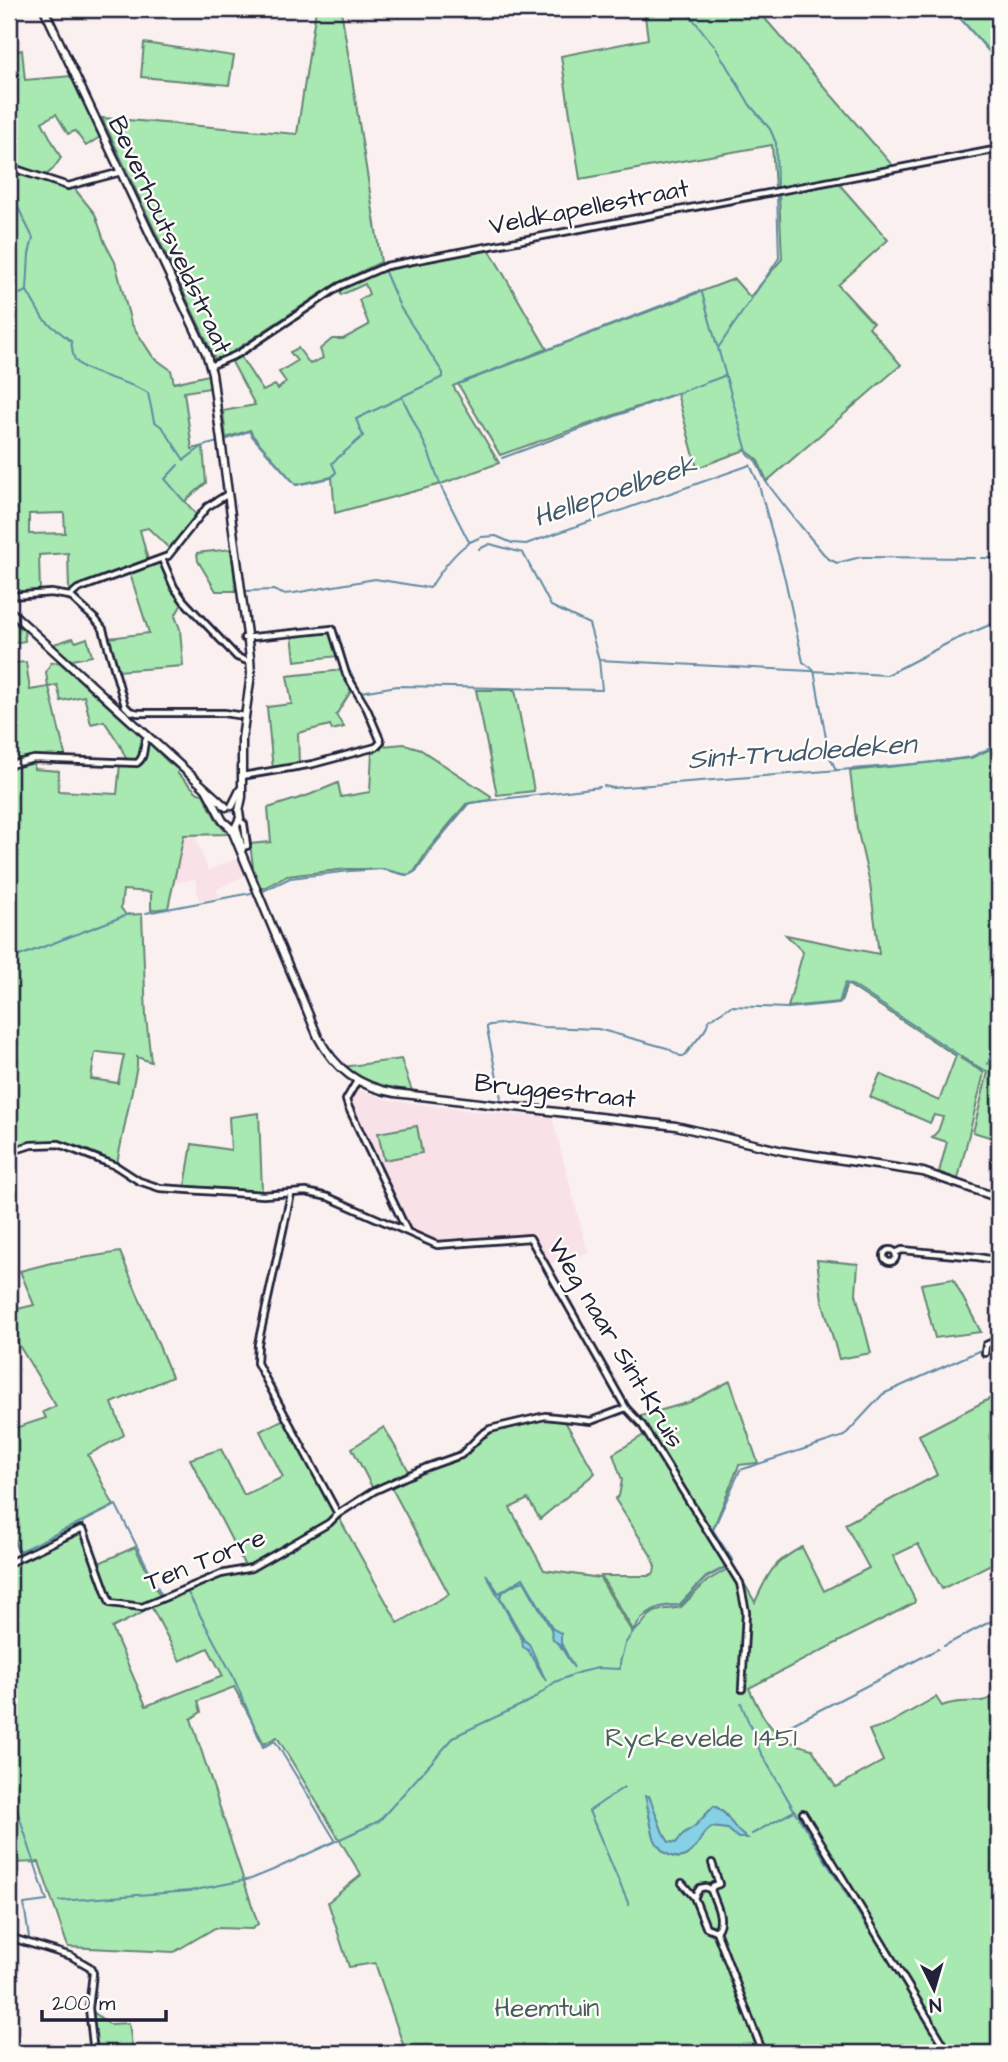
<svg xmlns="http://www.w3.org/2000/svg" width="1008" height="2062" viewBox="0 0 1008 2062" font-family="'Architects Daughter',sans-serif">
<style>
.built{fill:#f9e1e8}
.green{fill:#a8e8b1;stroke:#658576;stroke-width:2;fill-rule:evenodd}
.water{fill:#86d1e6;stroke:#5e8ba2;stroke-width:2}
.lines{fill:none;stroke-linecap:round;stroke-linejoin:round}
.stream{stroke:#5e8ba2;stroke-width:2}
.minor-casing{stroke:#22223b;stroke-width:10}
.secondary-casing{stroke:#22223b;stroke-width:11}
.minor{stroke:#fdfcf7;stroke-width:4.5}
.secondary{stroke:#fdfcf7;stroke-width:6}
.labels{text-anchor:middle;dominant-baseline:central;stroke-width:5;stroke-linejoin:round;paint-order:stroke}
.street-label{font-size:26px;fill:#22223b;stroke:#fdfcf7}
.park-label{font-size:26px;fill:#4a5d5e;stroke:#fdfcf7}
.water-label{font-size:28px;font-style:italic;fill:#40576e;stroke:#fdfcf7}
</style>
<rect width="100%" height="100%" fill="#fbf0f0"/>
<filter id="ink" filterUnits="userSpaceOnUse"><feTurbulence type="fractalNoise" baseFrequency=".0143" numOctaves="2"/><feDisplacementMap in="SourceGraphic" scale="14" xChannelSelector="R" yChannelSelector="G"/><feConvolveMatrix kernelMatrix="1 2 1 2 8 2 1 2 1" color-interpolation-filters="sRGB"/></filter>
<g filter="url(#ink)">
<g class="built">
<polygon points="184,834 194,834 208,870 238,858 245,876 217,889 220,897 199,901 195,879 174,883"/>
<polygon points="356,1089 389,1100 480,1112 552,1117 588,1253 549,1264 535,1234 440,1244 415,1234 391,1193 350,1107 349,1103"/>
</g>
<g class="green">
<polygon points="316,9 341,9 381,262 335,284 228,355 215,359 102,118 297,134"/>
<polygon points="644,9 766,9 761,14 893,166 775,188 772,145 580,179 561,56 648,39"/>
<polygon points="952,9 999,9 999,42 989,51"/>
<polygon points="144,43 234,56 229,85 141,77"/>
<polygon points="22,50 25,80 72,76 100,137 86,146 75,131 68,134 56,114 42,122 61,158 53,169 45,176 9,162 9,53"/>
<path d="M9,168L52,185L74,188L95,214L105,243L115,262L131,323L153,357L171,370L174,383L208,375L210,388L184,392L192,449L203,446L206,483L185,501L198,517L172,551L148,528L140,530L148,560L69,590L68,553L39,555L40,591L9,593ZM64,513L65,533L29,534V514Z"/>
<polygon points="839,184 888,240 838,285 873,323 869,327 901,365 767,481 757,459 745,450 697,468 677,393 500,455 458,384 734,279 750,297 782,259 779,194"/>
<polygon points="489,249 547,349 453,386 499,463 441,484 335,513 332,477 296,485 253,436 250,430 226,438 223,411 255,405 232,362 240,356 263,391 275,385 278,389 286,382 279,372 297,361 290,352 298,348 310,364 323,358 320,349 332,339 343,339 369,325 359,300 369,294 365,284 341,295 339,290 378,272"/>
<polygon points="231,549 236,591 216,591 198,561 197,553"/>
<polygon points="161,561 173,588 183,602 175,616 180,629 183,666 117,671 108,638 149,633 129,571"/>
<polygon points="9,620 24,630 25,641 12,643 14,663 26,662 30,690 48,687 46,672 51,663 59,662 143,738 143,753 139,761 128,763 120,745 104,721 91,724 84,696 61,701 57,685 49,687 66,759 28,758 9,763"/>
<polygon points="331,631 339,656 295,661 292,634"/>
<polygon points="73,638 76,642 87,638 92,656 68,661 51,645"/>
<polygon points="343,670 353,688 336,715 344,727 332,730 330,725 298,733 299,765 273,770 267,707 292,704 287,676"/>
<polygon points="476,690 515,690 534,791 497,795"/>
<path d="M146,740L168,762L179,770L177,773L198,793L203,794L218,823L228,834L184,835L168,908L151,910V892L123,890L121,908L126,915L142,914L146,1017L151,1062L137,1057V1066L117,1163C76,1145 53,1132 9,1149V765L34,760V769L59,771L58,791L117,794L120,764H138ZM98,1052L124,1055L118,1083L91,1079L95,1053Z"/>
<polygon points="404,744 418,748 491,796 490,800 466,804 428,850 414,872 408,875 381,869 347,869 287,876 260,890 254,874 250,844 271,842 268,808 309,795 338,783 341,797 370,792 372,751 382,746"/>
<polygon points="999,745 999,1140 973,1132 988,1072 960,1058 984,1073 958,1179 939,1172 947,1142 932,1137 938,1131 943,1117 934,1115 930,1123 870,1097 880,1074 939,1101 956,1056 847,984 841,1002 788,1007 803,952 786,935 879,954 870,884 857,828 850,771 971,758"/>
<polygon points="401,1059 412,1091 374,1085 342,1067"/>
<polygon points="259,1113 262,1191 185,1186 192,1144 231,1150 229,1117"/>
<polygon points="417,1126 422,1153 384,1160 378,1133"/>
<polygon points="120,1252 172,1377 112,1403 124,1435 88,1455 114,1506 83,1522 84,1526 21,1556 9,1534 9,1430 46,1418 43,1412 56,1406 9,1329 9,1311 34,1305 20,1271 51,1263"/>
<polygon points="817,1260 858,1264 856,1294 871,1353 839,1359 822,1300"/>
<polygon points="953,1279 981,1332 935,1338 921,1284"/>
<path d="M730,1381L758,1463L739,1465L711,1534L727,1566L706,1577L679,1605C657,1605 645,1611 633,1630L601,1576H648L654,1573L655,1567L652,1557L615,1499L619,1496L622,1480L613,1454L647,1433L638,1418L641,1416L690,1402Z"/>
<path d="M999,1394V1560L942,1589L918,1544L893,1556L915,1600L914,1603L749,1688C764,1722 774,1740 812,1749L836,1787L883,1761L869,1730L888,1724L936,1697L942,1706C961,1697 978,1707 999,1695V2053H406L375,1963L349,1967L328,1902L361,1875L277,1737L264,1744L234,1687L198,1701L201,1712L191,1719L258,1924L252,1929L215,1928L174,1952L68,1947L39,1862L9,1863V1564L77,1531L83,1533L109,1603L142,1608L110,1601L99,1563L135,1547L161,1598L177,1592L179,1595L220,1575L253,1568L330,1523L338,1516L398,1623L449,1594L390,1485L427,1468L458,1458L492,1429L541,1417L563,1418L595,1473L540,1519L528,1499L510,1508L544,1570L600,1578L632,1632C641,1629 644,1618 653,1613C662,1607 671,1610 681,1607L707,1581L729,1568L737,1571L755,1602C769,1572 772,1563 802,1547L824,1591L869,1568L845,1524L937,1475L919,1435ZM151,1606L180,1661L208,1648L223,1676L146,1706L112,1628L144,1612V1609ZM646,1796H649L663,1833L669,1842L676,1843L683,1834L695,1826L714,1806C732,1814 729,1827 745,1837L738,1838L729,1829L712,1827C701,1833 699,1845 691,1852C677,1865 661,1853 655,1839C652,1833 647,1805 646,1796Z"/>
<polygon points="282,1420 286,1422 335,1511 334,1517 253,1566 246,1568 190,1459 221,1449 244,1495 283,1477 260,1431"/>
<polygon points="384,1427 410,1473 374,1491 352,1448"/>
<polygon points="92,2011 109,2024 129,2023 133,2053 86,2053 87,2049 93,2044"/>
</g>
<g class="water">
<path d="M486,1574L499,1593L523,1578L553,1629L561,1633V1643L574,1668L559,1644L553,1640L551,1629L524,1581C516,1583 502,1590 500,1597L524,1640L529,1644L546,1681L528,1650L523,1647L522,1640Z"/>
<path d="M645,1796H649L663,1833L669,1842L676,1843L683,1834L695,1826L714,1806C731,1814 730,1828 747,1838H738L728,1829L712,1827C701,1833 699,1845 691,1852C677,1864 661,1853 655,1840C652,1834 648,1805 645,1796Z"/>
</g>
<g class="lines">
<g class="stream">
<polyline points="685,9 716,48 750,105 770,129 776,143 777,188"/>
<polyline points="952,9 999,63"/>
<polyline points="9,189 33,238 29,254 27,290"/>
<polyline points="777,194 779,258 718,348 748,455 756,461 766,482 798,523"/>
<polyline points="385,272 400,307 443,373 443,377 403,396"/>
<path d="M9,298L27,291L43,319L71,341C73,349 71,356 77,362C88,375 130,381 148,393L154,421L163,428L184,460L203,446L218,442"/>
<polyline points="458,384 699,291 702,293 717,346"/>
<polyline points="225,440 249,431 252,436 296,485 331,478 336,472 332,463 363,436 356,419 402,397 428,451 442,489 468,540 470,542 481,537 496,536 512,543 526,544 750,465 758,482 785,579 803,662 814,670 829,755 836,770"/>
<polyline points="502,458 724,376"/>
<polyline points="178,465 165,479 184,501"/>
<polyline points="799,524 827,558 837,563 861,557 975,558"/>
<polyline points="479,549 490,544 523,553 551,606 589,624 599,660 887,675 952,641 999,621"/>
<polyline points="981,558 999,558"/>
<polyline points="72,589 146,561"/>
<path d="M245,591L273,590L283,594L294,593L375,579L430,588C440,572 453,553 470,542"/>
<polyline points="338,633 348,668 361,692 397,686 602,690 599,660"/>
<polyline points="604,786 613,788 927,763 971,757 999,744"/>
<polyline points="261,892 290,878 350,871 383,869 405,875 411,874 416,871 435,844 469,803 600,787"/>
<polyline points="146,913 251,893"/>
<polyline points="9,916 18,958"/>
<polyline points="9,960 129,914"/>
<polyline points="988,1064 999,1029"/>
<polyline points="501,1098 487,1029 487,1026 490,1025 513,1023 543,1027 598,1029 667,1048 680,1056 684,1056 705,1030 709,1020 731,1006 788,1008 839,1003 845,983 854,986 983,1071"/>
<polyline points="992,1345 999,1342"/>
<polyline points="988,1349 999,1372"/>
<polyline points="9,1531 20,1551 116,1505 162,1596 184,1587"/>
<polyline points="732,1564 733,1561 713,1530 740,1470 844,1436 883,1394 983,1349"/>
<polyline points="187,1591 233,1676 263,1747 275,1741 335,1840"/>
<polyline points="944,1646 999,1617"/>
<polyline points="741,1703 760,1751 797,1815"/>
<polyline points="779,1731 938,1649"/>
<polyline points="9,1785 47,1901"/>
<polyline points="624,1787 589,1811 629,1905"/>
<polyline points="799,1818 868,1929"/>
<polyline points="752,1834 794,1811"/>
<polyline points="59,1901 190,1891 251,1879 273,1870 379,1821 455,1736 532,1700 555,1682 580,1672 598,1668 620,1669 620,1663 625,1644 641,1619 660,1607 681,1605 705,1579 728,1566"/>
<polyline points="29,1938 24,1904 47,1901"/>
<polyline points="9,1940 25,1946"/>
</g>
<g class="minor-casing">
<g id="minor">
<polyline points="9,167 68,186 121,172"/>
<polyline points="210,366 238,354 340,286 386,266 999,149"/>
<polyline points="162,559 174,587 184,601 237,657 250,662"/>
<polyline points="11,596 51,593 70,596 96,620 103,629 125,706 130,711 138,713 224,713 244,716"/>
<polyline points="70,596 78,589 168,556 207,507 228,494"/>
<path d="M9,765L34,759L137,763C147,756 141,745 148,736"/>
<polyline points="242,776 313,764 376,747 381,742 367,709 346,674 332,629 244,638"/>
<polyline points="239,820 244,824 247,846 240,847"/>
<polyline points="357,1081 346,1100 348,1106 407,1231"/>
<polyline points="9,1152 31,1145 59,1144 116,1166 139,1181 160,1188 263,1195 306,1192 328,1197 437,1245 530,1238 626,1408 642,1425 740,1583 746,1612 742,1689"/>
<polyline points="291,1194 258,1344 257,1363 338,1514"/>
<circle cx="890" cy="1256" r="6"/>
<polyline points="895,1253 902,1250 978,1257 999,1261"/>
<polyline points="985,1353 986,1345 999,1339"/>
<polyline points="9,1563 81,1529 84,1531 110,1603 142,1607 221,1574 251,1568 329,1523 338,1514 374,1491 427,1467 461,1455 481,1435 490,1429 545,1416 591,1421 626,1408"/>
<polyline points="803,1813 949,2053"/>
<polyline points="682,1883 694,1897 706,1927 716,1931"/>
<path d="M711,1890C715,1903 726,1919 716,1931"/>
<polyline points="711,1890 713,1886 719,1884 712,1863"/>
<polyline points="694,1897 700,1888 706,1887 711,1890"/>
<polyline points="716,1931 763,2053"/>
<polyline points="9,1937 71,1956 90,1967 93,1973 89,2008 94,2053"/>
</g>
</g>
<g class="secondary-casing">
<g id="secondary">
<polyline points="44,9 206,353 212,373 250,657 251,674 242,739 242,797 239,811 240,818 236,826 242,849"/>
<polyline points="9,610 226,807"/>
<path d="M206,789L223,821L231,828L318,1037C335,1069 359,1087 395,1093L676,1126L783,1151L923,1172L999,1198"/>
<polyline points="232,806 240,790"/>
</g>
</g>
<use href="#minor" class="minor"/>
<use href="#secondary" class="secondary"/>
</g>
</g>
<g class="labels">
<g class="street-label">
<text transform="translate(589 207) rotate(-11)">Veldkapellestraat</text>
<text transform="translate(170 235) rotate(65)">Beverhoutsveldstraat</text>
<text transform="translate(555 1091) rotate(6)">Bruggestraat</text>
<text transform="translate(616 1343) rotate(59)">Weg naar Sint-Kruis</text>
<text transform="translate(205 1560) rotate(-22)">Ten Torre</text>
</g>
<g class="park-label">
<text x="701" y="1738">Ryckevelde 1451</text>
<text x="547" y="2008">Heemtuin</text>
</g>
<g class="water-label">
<text transform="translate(615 491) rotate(-19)">Hellepoelbeek</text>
<text transform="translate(802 752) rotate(-4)">Sint-Trudoledeken</text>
</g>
</g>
<rect width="1008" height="2062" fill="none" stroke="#fdfcf7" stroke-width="35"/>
<rect x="18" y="18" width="973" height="2027" fill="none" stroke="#22223b" stroke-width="2.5" filter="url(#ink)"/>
<g transform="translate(934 1989) rotate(175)" stroke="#fdfcf7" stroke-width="5" paint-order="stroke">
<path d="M0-5L12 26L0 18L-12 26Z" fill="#22223b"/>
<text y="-10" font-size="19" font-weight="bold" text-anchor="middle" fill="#22223b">N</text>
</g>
<path d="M42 2010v10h124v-10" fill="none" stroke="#22223b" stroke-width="3.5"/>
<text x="52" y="2010" font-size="21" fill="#22223b" stroke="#fdfcf7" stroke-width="5" paint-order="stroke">200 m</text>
</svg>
